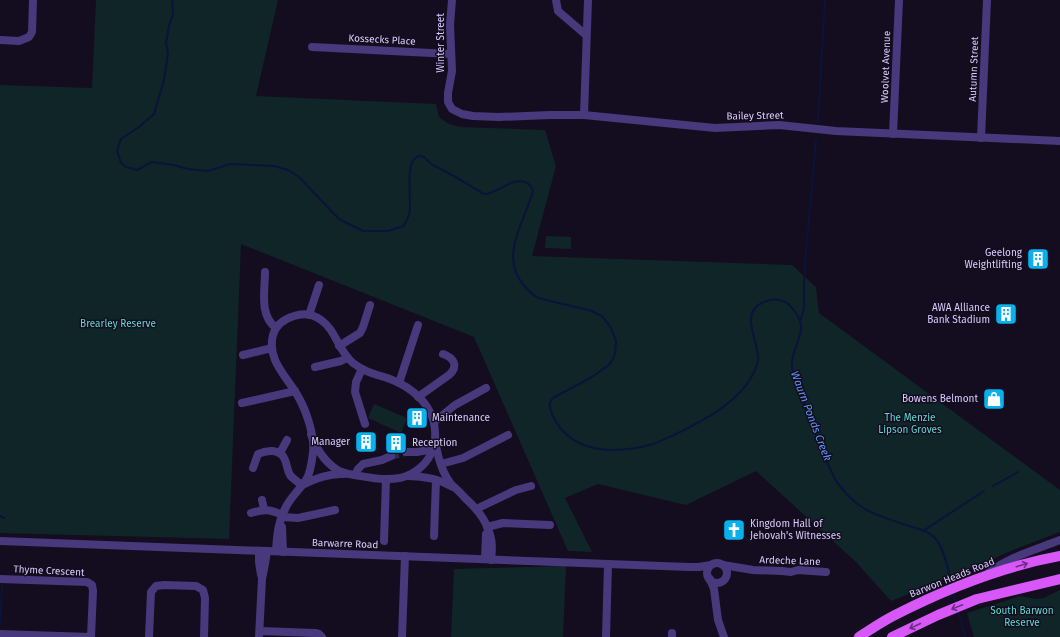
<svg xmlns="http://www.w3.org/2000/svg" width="1060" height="637" viewBox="0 0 1060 637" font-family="'Fira Sans',sans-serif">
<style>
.green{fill:#102528}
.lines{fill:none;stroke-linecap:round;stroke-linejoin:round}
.stream{stroke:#0a143a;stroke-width:2}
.minor-tunnel{stroke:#312a40;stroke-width:8;stroke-dasharray:8 4;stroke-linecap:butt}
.minor{stroke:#47397c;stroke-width:8}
.major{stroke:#d857f9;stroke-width:10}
.oneway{stroke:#6c2e81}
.labels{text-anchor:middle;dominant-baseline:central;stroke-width:3;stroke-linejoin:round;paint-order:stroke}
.street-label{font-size:10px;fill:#daccfd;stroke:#130d1f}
.poi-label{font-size:10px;fill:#daccfd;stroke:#130d1f;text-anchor:end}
.park-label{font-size:10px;fill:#5cdacf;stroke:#130d1f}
.water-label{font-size:11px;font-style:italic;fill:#5e98f9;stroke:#130d1f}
</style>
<rect width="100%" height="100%" fill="#130d1f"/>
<g class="green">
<polygon points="96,0 278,0 256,96 436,104 439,117 447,123 460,127 545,130 556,166 532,256 792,265 816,287 819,313 1060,490 1060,532 1006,553 968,570 891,601 856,562 756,471 686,505 598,484 565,498 592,552 568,551 474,337 241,244 229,539 0,533 0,85 92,88"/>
<polygon points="546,236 571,237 571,249 545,248"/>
<polygon points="374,404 407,418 401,433 368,418"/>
<polygon points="566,566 563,637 451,637 454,569"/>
<polygon points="1060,590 1060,637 974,637 967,613 1020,596 1036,599 1044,598"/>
</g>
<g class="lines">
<g class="stream">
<path d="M172,0L173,14L169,26L166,43L168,53L164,80L154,114L139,127L121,139L117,151L121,163L126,167L137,170L152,162L174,165L188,169L208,171L230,164L274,166L288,170L299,177L339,219L363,231H388L404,226C405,223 408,219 409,215C413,203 402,156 421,156C426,156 428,163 433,165C450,173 467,184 484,194C498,194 509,178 525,182C530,184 532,187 533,191C525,220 500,255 522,283C527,289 531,294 538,298L592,311L603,317L611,328L616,341L615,354L613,359L610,364L592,377L553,398C548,403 550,408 552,414C563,439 584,449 610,450C624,450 640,448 653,444C661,441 669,437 676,434C707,419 749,397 758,361C760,352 750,331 751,319C752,302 774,295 787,303C792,307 798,315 800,321C805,335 790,352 792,367C793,377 798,388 802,398C811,424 821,450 833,475C838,486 852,501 862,507C875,516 895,521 909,526C919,529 929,531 935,538C944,547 949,573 952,586"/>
<polyline points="818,122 825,0"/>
<polyline points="800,321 804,309 804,283 805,265 816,140"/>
<polyline points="993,486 1018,472"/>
<polyline points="0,516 4,518"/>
<polyline points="923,531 984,491"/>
<polyline points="953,592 956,603"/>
<polyline points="958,611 965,637"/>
<polyline points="0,625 2,587"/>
</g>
<polyline class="minor-tunnel" points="391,456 406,452"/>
<g class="minor">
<polyline points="452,0 450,25 452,71 448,93 448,102 452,109 462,114 473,116 499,117 550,115 584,115 715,128 779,125 836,131 1060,141"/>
<polyline points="556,0 558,11 586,35"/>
<polyline points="0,40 19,41 29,37 32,32 33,0"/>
<polyline points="312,47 451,54"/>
<polyline points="584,115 588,0"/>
<polyline points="893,134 899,0"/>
<polyline points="981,138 987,0"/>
<path d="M265,272C265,291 259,315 276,328"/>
<polyline points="309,315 319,285"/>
<polyline points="339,346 360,333 363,327 370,305"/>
<polyline points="243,355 272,348"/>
<polyline points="315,367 341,361 347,358"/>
<polyline points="362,369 356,382 355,392 365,424"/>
<polyline points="399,383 418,325"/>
<path d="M418,397L449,375C459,366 454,358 443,354"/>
<polyline points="242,403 295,391"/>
<polyline points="434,422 455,405 486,388"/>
<path d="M436,443C437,456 443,474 451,484C455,488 460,492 464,497C476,508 486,519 490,535C493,543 492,552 491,560"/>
<polyline points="406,452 417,452 433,449"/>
<polyline points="280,453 287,440"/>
<polyline points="441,464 463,458 508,435"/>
<path d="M253,468L258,454C266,450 281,448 285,460C287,464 287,470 290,475C293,479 298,482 302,485C315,479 329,473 344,474"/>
<polyline points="355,475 358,469 363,464 382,460 391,456"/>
<path d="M408,476C423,476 439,479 453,487"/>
<polyline points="262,500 264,509"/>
<polyline points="476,509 516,490 531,486"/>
<path d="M251,513C264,509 270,509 282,515"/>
<polyline points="282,517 298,518 335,510"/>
<polyline points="282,527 283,552"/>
<polyline points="487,527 503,523 550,525"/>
<polyline points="434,536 436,480"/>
<polyline points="0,541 689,567 699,567 711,565"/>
<polyline points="384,541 386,479"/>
<polyline points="259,551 259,562 261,575"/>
<path d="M276,551C277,534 278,521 287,505C292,496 300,489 306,480C311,472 312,461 313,452C315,438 307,413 300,400C290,379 266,362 273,335C276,325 284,319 294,316C303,313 313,314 321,320C336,330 338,351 353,363C366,373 376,374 390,379C401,383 412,390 420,398C442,421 441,458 411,474C394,483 372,478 354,475C348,474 342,473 336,469C324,461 315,447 311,434"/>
<polyline points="485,559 486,534"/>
<circle cx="717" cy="573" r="10"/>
<polyline points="723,565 753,570 782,571 791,572 798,570 826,572"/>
<path d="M987,574C1008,557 1035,550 1060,540"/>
<polyline points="0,579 87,582 92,585 93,591 91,637 0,634"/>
<polyline points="710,579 714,589 718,620 724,637"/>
<polyline points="260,631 315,633 319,634 322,637"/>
<polyline points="149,637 151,592 156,586 164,585 196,586 203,590 205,598 204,637"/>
<polyline points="259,637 262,579 265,564 267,551"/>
<polyline points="402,637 405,556"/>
<polyline points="606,637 608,564"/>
<polyline points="672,637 672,633"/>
</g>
<g class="major">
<path d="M859,637C871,629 883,621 895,615C946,589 1005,566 1060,556"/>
<polyline points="892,637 938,615 977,599 1060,579"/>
</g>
</g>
<defs><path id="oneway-shaft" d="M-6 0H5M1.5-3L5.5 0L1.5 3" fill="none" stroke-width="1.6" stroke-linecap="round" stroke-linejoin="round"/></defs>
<g class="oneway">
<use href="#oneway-shaft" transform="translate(1022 565) rotate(-17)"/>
<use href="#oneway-shaft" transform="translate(957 607) rotate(158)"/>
<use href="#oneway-shaft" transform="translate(915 626) rotate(155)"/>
</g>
<defs>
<g id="building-square" transform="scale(1.15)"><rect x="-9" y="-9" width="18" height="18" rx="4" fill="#08b0ed" stroke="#130d1f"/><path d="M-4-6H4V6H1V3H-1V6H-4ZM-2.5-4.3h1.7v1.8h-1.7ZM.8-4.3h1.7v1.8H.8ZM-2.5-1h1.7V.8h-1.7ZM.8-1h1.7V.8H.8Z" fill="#fff"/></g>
<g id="shop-square" transform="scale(1.15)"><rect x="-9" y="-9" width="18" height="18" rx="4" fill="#08b0ed" stroke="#130d1f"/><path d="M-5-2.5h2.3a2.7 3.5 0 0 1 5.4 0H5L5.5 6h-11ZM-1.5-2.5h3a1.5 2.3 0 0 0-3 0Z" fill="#fff"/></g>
<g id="church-square" transform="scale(1.15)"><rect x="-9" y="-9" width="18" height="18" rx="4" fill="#08b0ed" stroke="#130d1f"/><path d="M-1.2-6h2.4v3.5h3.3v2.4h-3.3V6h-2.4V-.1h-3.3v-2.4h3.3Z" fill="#fff"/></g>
</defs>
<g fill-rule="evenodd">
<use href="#building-square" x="1038" y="259"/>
<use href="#building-square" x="1006" y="314"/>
<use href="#shop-square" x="994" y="399"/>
<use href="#building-square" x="417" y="418"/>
<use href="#building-square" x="366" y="442"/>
<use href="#building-square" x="396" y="443"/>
<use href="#church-square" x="734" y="530"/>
</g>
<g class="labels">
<g class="street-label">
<text transform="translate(382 40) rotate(3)">Kossecks Place</text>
<text transform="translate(441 43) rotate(-90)">Winter Street</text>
<text transform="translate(886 67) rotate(-88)">Woolvet Avenue</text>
<text transform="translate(974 69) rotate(-88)">Autumn Street</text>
<text transform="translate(755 116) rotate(-1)">Bailey Street</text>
<text transform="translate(345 544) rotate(2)">Barwarre Road</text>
<text transform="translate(790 561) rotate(2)">Ardeche Lane</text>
<text transform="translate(49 571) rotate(3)">Thyme Crescent</text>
<text transform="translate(952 578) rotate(-22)">Barwon Heads Road</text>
</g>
<g class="poi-label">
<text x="1022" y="253">Geelong<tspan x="1022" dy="12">Weightlifting</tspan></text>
<text x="990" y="308">AWA Alliance<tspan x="990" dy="12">Bank Stadium</tspan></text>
<text x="978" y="399">Bowens Belmont</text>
<text x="432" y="418" text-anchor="start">Maintenance</text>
<text x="350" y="442">Manager</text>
<text x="412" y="443" text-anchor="start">Reception</text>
<text x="750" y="524" text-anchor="start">Kingdom Hall of<tspan x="750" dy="12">Jehovah's Witnesses</tspan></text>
</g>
<g class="park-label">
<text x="118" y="324">Brearley Reserve</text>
<text x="910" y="418">The Menzie<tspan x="910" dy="12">Lipson Groves</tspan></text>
<text x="1022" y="611">South Barwon<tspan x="1022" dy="12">Reserve</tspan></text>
</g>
<g class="water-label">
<text transform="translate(811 416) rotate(69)">Waurn Ponds Creek</text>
</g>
</g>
</svg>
